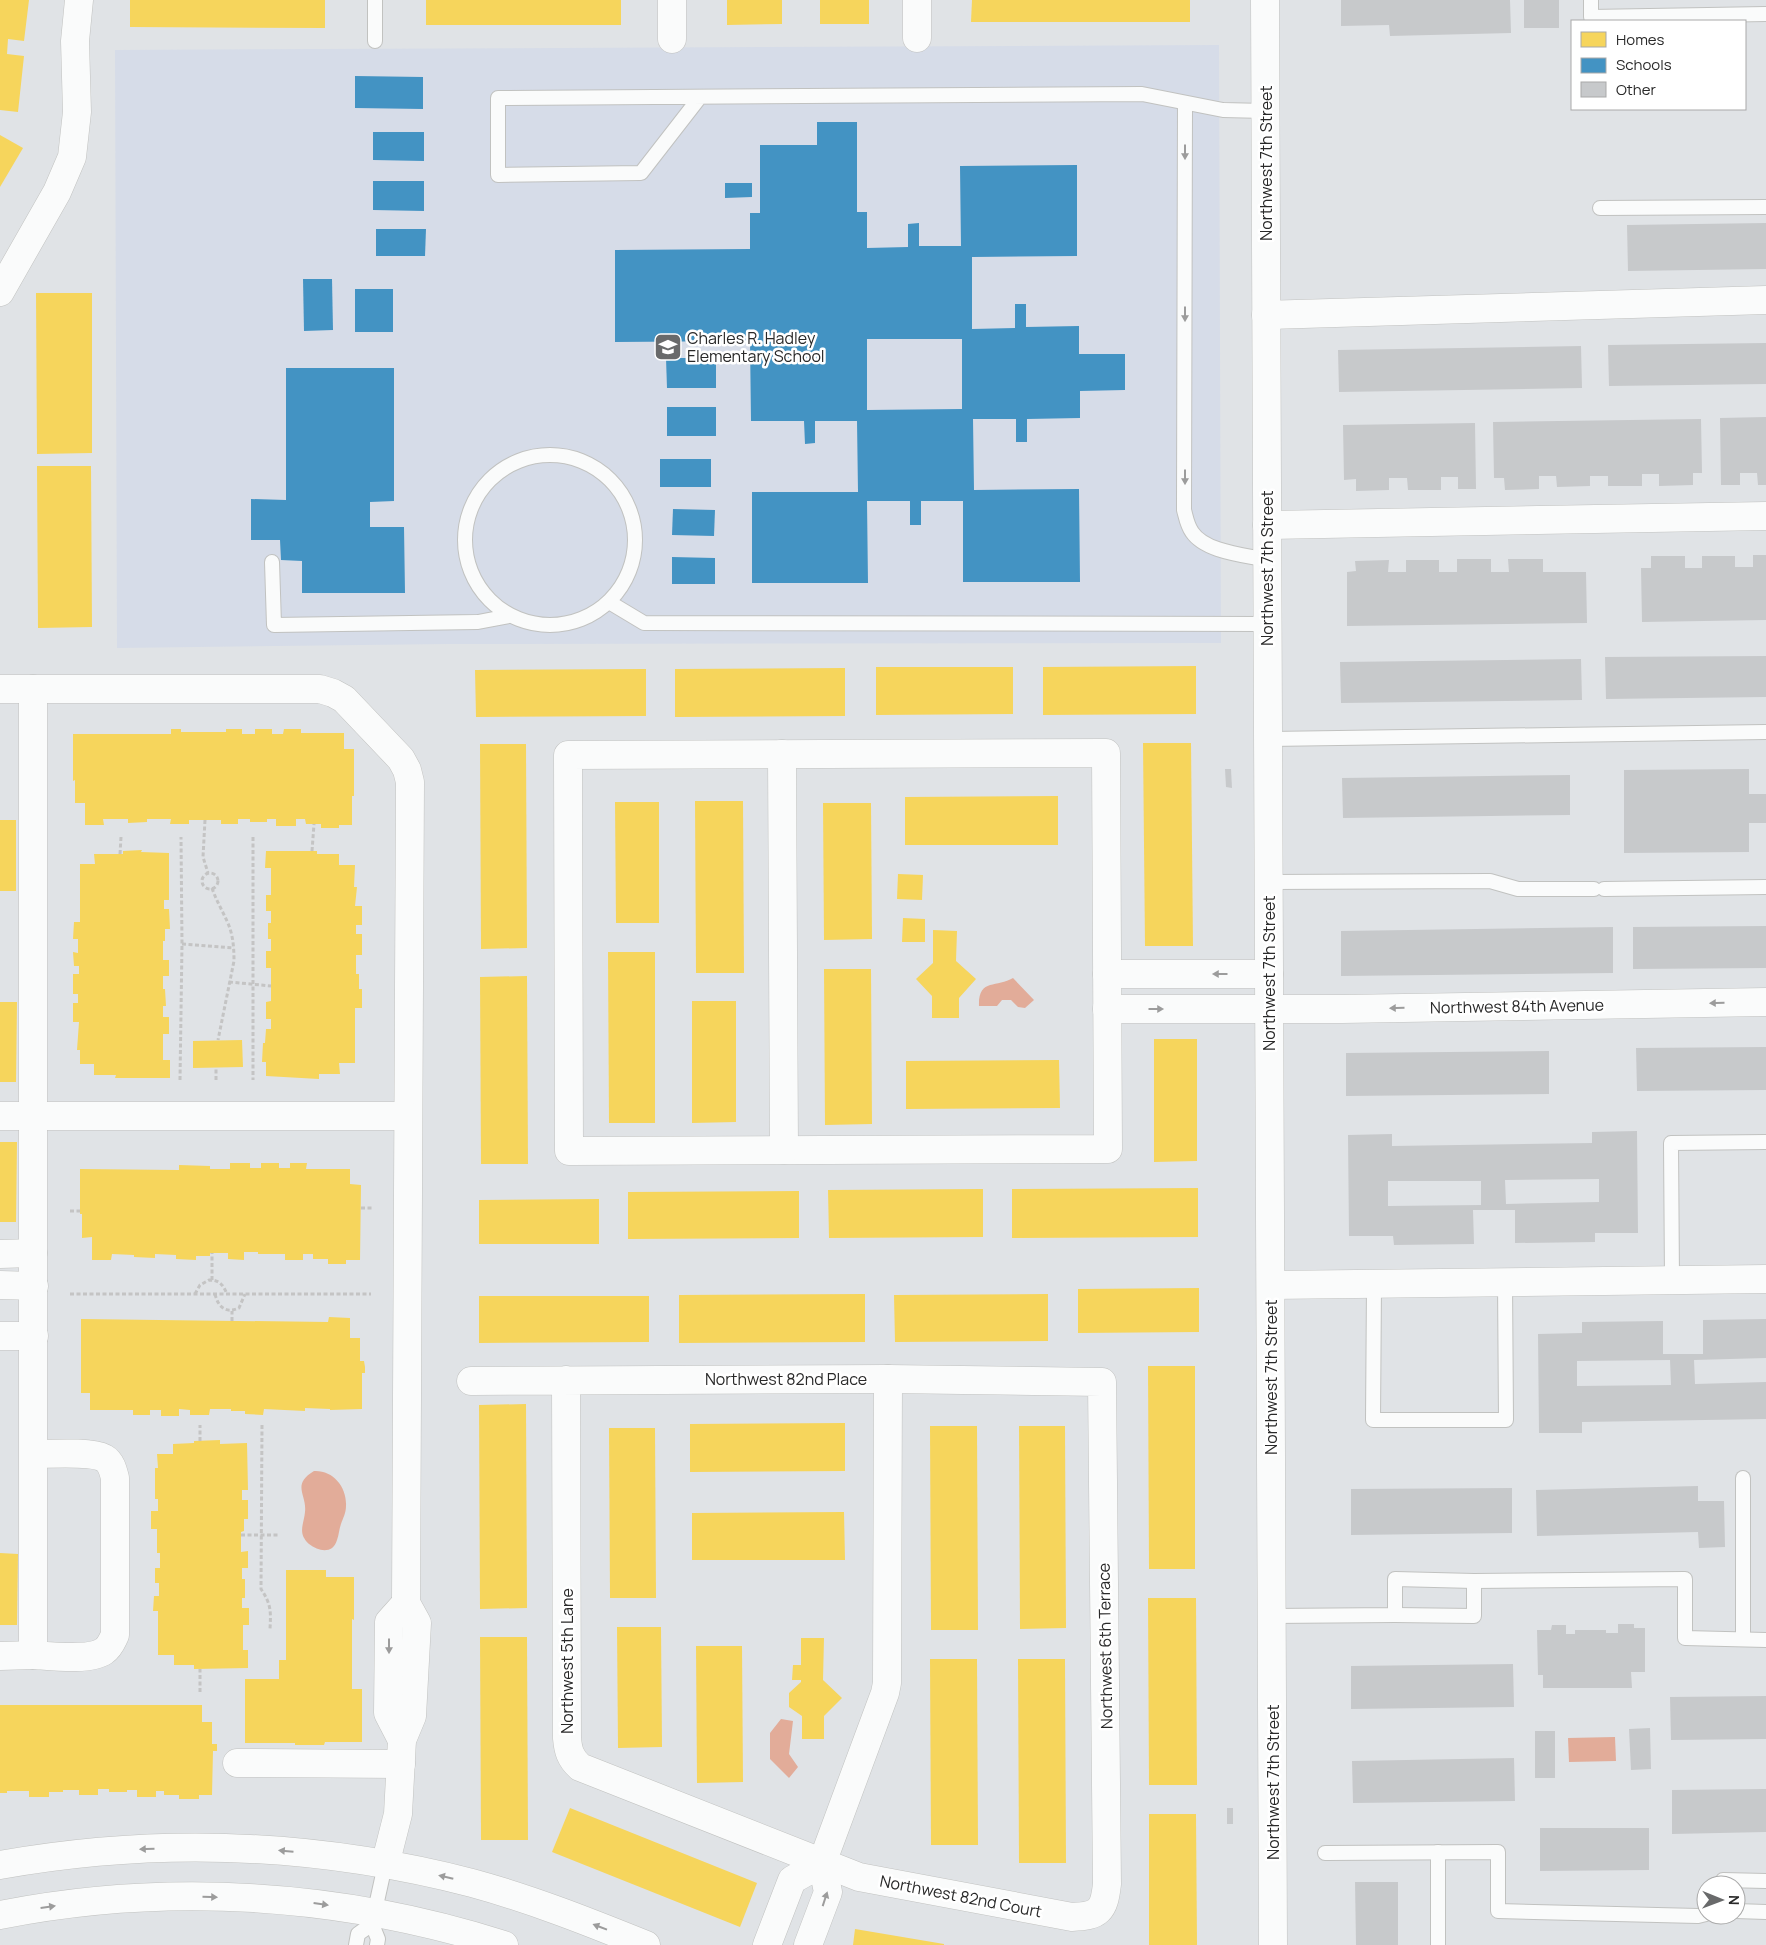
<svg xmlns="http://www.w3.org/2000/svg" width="1766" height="1945" viewBox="0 0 1766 1945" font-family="Manrope,sans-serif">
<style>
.education{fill:#d6dce8}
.water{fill:#e2ac99}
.homes{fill:#f6d55c}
.schools{fill:#4393c3;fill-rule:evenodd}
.building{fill:#c7c9cb;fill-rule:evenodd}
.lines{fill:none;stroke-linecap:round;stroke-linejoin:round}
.service-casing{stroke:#c1c2c0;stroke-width:16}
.minor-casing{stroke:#c1c2c0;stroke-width:29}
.tertiary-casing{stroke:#c1c2c0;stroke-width:29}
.path{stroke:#c4c4c4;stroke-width:3;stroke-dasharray:4 2.5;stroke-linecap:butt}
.service{stroke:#fafbfb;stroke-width:14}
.minor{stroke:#fafbfb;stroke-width:28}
.tertiary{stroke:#fafbfb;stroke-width:28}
.oneway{fill:#9c9c9c}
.labels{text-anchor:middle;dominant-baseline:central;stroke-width:5;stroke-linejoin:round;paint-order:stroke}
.street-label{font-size:16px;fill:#292929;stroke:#fff}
.poi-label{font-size:16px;fill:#292929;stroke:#fff;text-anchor:start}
</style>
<rect width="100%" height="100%" fill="#e0e3e6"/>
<polygon class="education" points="1219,45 1221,643 448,644 117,648 115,50"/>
<g class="water">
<path d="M1013,978L1034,1000L1025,1008L1018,1007L1011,1000H1002L997,1006H979C978,978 997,988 1013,978Z"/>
<path d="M314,1471C333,1470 347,1487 346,1506C346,1513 343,1518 341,1524C339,1529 339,1535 337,1540C333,1554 319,1552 309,1544C297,1533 304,1524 305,1512C307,1494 291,1485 314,1471Z"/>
<polygon points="781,1719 793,1721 789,1754 798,1767 789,1778 770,1759 770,1733"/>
<polygon points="1615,1737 1616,1761 1569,1762 1568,1738"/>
</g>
<g class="homes">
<polygon points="0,0 29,0 24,41 8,39 7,54 24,56 18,112 0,110"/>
<polygon points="130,0 325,0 325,28 130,27"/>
<rect x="426" y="0" width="195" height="25"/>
<polygon points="727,0 782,0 782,24 727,25"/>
<rect x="820" y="0" width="49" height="24"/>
<polygon points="972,0 1190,0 1190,22 971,22"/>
<polygon points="0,135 23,148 0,187"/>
<polygon points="36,293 92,293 92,453 37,454"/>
<polygon points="37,466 91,466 92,627 38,628"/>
<polygon points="1196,666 1196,714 1043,715 1043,667"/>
<polygon points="876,667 1013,667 1013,714 876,715"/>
<polygon points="845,668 845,716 675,717 675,669"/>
<polygon points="646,669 646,716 476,717 475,670"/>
<polygon points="171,729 181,729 181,732 226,732 226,729 242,729 242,734 255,734 255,729 272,729 272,734 283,734 284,729 301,729 301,733 344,733 344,749 354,749 354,796 352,796 352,825 339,825 339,828 321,828 321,824 306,824 305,819 296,819 296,826 276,826 276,819 267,819 267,822 250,822 250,819 238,819 238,824 221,824 221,820 189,820 189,824 170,824 171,819 147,819 147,822 128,823 128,819 103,819 104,825 85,825 85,803 75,803 75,780 73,781 73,734 171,734"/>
<polygon points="1143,743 1191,743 1193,946 1145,946"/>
<polygon points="480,744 526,744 527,948 481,949"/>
<polygon points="1058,796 1058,845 905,845 905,797"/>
<polygon points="695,801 743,801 744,973 696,973"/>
<polygon points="615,802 659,802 659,923 616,923"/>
<polygon points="823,803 871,803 872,939 824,940"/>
<rect x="0" y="820" width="16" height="71"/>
<polygon points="142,850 141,852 169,853 169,900 164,900 164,909 169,909 170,929 165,929 165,941 163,941 163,960 169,960 169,976 163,976 163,989 165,989 166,1006 163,1006 163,1017 169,1017 169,1034 163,1034 163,1060 170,1060 170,1078 115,1078 116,1075 94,1075 94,1064 80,1064 80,1050 77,1050 79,1022 73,1022 73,1003 78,1003 78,994 73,994 73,974 79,974 79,966 74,966 73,952 78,953 78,939 73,939 74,922 80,922 80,864 95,864 94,854 123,854 123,851"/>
<polygon points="266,851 317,851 317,854 339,854 339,865 355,865 354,887 357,887 355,906 362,906 362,925 356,925 356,934 362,934 362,955 356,955 356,974 359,974 359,989 362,989 362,1008 355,1008 355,1063 339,1063 340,1074 319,1074 319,1079 266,1076 266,1062 262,1062 263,1043 265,1043 266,1029 271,1029 271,1019 266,1019 266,1002 271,1001 271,968 266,968 266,951 271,951 271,939 268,939 268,923 271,923 271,911 266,911 266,895 271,895 271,868 265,868"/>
<polygon points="898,874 923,875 922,900 897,899"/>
<polygon points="903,918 925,919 925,942 902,942"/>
<polygon points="933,930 957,931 956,961 976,979 959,998 959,1018 932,1018 932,996 916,979 933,963"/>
<polygon points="608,952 655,952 655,1123 609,1123"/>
<polygon points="824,969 871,969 872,1124 825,1125"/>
<polygon points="527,976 528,1164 481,1164 480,977"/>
<polygon points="692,1001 736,1001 736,1122 692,1123"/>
<polygon points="0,1002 17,1002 16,1082 0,1082"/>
<polygon points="1154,1039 1197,1039 1197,1161 1154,1162"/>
<polygon points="242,1040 243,1067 193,1068 193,1041"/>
<polygon points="1059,1060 1060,1108 906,1109 906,1061"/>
<polygon points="0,1142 17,1142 16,1222 0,1222"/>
<polygon points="230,1163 250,1163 250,1168 261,1168 261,1163 279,1163 279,1168 290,1168 290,1163 307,1163 306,1169 350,1169 350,1184 361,1185 360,1260 346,1260 346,1264 328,1264 328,1259 313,1259 313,1254 303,1254 303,1260 285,1260 285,1254 258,1254 258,1252 244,1252 244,1260 228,1259 228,1253 210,1253 210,1256 196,1256 196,1260 176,1259 176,1255 155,1254 155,1258 134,1257 134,1255 112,1254 111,1260 92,1260 92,1237 82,1238 82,1214 80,1214 80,1169 179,1170 179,1165 210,1166 210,1169 230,1169"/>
<polygon points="1198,1188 1198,1237 1012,1238 1012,1189"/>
<polygon points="983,1189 983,1237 829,1238 828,1190"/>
<polygon points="799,1191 799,1238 628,1239 628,1192"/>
<polygon points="599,1199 599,1244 479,1244 479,1200"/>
<polygon points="1199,1288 1199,1332 1078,1333 1078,1289"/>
<polygon points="865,1294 865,1342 679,1343 679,1295"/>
<polygon points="1048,1294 1048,1341 895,1342 894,1295"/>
<polygon points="479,1296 649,1296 649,1342 479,1343"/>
<polygon points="329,1317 350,1318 350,1338 360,1338 360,1361 364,1361 365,1367 365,1373 362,1373 362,1409 330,1410 330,1409 305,1408 305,1411 264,1409 263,1415 245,1414 245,1411 231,1411 231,1409 210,1409 209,1415 190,1415 190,1410 179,1409 179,1416 161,1416 161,1410 150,1410 150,1415 133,1415 133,1410 90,1410 90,1393 81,1393 81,1319 328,1322"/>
<polygon points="1148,1366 1195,1366 1195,1569 1149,1569"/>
<polygon points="526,1404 527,1608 480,1609 479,1405"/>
<polygon points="845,1423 845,1471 690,1472 690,1424"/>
<polygon points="930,1426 977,1426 978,1630 931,1630"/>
<polygon points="1019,1426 1065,1426 1066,1628 1020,1629"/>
<polygon points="609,1428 655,1428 656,1598 610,1598"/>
<polygon points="220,1440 220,1444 247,1443 248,1490 242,1490 242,1500 248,1500 248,1519 244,1519 244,1531 241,1532 241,1552 248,1551 248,1568 242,1568 242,1579 245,1579 245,1598 242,1598 242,1608 249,1608 249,1625 243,1625 243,1650 248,1650 248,1668 194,1669 194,1665 174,1665 174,1655 158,1655 158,1611 153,1611 154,1596 159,1596 159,1583 155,1583 155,1568 160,1568 160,1553 157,1553 157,1529 151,1529 151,1511 158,1511 158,1499 155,1499 155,1468 158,1468 157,1454 173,1454 173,1444 194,1443 194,1441"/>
<polygon points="844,1512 845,1560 692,1560 692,1513"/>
<polygon points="0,1553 18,1554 17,1625 0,1625"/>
<polygon points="286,1570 326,1570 326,1577 354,1577 354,1620 352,1619 352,1689 362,1689 362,1742 325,1742 324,1745 295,1745 295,1743 245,1743 245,1679 279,1679 279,1660 286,1660"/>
<polygon points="1148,1598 1196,1598 1197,1785 1149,1785"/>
<polygon points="617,1627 661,1627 662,1747 618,1748"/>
<polygon points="480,1637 527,1637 528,1840 481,1840"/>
<polygon points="801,1638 824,1638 823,1680 842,1698 824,1716 824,1739 802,1739 802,1716 789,1707 789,1693 801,1682 801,1680 792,1680 793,1665 801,1665"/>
<polygon points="696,1646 742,1646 743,1782 697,1783"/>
<polygon points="930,1659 977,1659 978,1845 931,1845"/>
<polygon points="1018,1659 1065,1659 1066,1863 1019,1863"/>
<polygon points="0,1705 202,1705 202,1722 212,1722 212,1744 217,1744 217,1751 213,1751 212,1795 199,1795 199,1799 179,1799 179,1795 164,1795 164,1791 156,1791 156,1797 137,1797 137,1790 127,1790 127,1792 109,1792 109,1789 98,1789 98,1795 79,1795 79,1790 63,1790 63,1792 49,1792 49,1797 29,1797 29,1791 7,1791 7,1793 0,1793"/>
<polygon points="570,1808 757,1883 740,1927 552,1852"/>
<polygon points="1149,1814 1196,1814 1197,1945 1149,1945"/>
<polygon points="855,1929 944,1944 944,1945 853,1945"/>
</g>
<g class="schools">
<polygon points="355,76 423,77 423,109 355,108"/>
<path d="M817,122H857V212H867V248L908,247V224L919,223V246H961L960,166L1077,165V256L972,257V329L1015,328V304H1026V327L1079,326V354H1125V390L1080,391V418L1027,419V442H1016V419H973L974,490L1079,489L1080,582H963V501H921V525H910V501H867L868,583H752V492H858L857,421H815V443L805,444L804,421H751L750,341L615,342V250L750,249V213H760V145H817ZM867,339H962V409L867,410Z"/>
<polygon points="373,132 424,132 424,161 373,160"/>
<polygon points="373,181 424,181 424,211 373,210"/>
<polygon points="725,183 752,183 752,197 725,198"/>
<polygon points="376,229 426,229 425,256 376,256"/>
<polygon points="303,279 332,279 333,330 304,331"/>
<rect x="355" y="289" width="38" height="43"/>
<polygon points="666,358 716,358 716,388 667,388"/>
<polygon points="286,368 394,368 394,501 370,502 370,527 404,527 405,593 302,593 302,561 281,560 280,540 251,540 251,499 286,500"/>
<rect x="667" y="407" width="49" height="29"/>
<rect x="660" y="459" width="51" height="28"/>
<polygon points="673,509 715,510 714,536 672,535"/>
<polygon points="672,557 715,558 715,584 672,584"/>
</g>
<g class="building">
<polygon points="1341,0 1510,0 1511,33 1390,36 1389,25 1341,26"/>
<rect x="1524" y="0" width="35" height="28"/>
<polygon points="1766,223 1766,269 1628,271 1627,225"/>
<polygon points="1766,343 1766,384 1609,386 1608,345"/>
<polygon points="1581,346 1582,388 1339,392 1338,350"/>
<polygon points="1766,417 1766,485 1758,485 1757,473 1740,473 1740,485 1721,485 1720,418"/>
<polygon points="1701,419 1702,473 1693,473 1693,485 1659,486 1659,474 1642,474 1642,486 1608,486 1608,476 1590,476 1590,486 1557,487 1556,476 1539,476 1539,489 1505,490 1504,478 1494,478 1493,422"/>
<polygon points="1475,423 1476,489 1458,489 1458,477 1441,477 1441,490 1408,490 1407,478 1389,478 1389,490 1356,491 1356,479 1344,480 1343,425"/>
<polygon points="1753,555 1766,555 1766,620 1642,622 1641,568 1651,568 1651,556 1685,556 1685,568 1702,568 1702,556 1735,556 1735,567 1753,567"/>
<polygon points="1457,559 1491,559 1491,572 1509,572 1508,559 1543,559 1543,572 1586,572 1587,623 1347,626 1347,572 1356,571 1355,561 1389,560 1388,572 1406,572 1406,560 1439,560 1439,572 1457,572"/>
<polygon points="1766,656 1766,697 1606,699 1605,657"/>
<polygon points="1581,659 1582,700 1341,703 1340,662"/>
<polygon points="1225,769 1231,769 1232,788 1226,787"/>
<polygon points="1749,769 1749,794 1766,794 1766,823 1749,823 1749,852 1624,853 1624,770"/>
<polygon points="1570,775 1570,815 1343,818 1342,778"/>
<polygon points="1766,926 1766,968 1633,969 1633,927"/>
<polygon points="1613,927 1613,973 1341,976 1341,931"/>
<polygon points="1766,1047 1766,1090 1637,1091 1636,1048"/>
<polygon points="1549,1051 1549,1094 1346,1096 1346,1053"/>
<path d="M1637,1131L1638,1233H1595V1242L1515,1243V1210H1473L1474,1244L1394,1245L1393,1236H1349L1348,1135L1392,1134V1146L1592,1143V1132ZM1599,1179V1202L1506,1204L1505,1180ZM1388,1181H1481V1205L1388,1206Z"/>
<path d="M1766,1319V1358L1694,1360L1695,1384L1766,1382V1419L1582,1422V1433H1539L1538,1334L1582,1333V1322L1663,1321V1354H1703V1320ZM1670,1360L1671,1385L1577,1386V1361Z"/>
<polygon points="1698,1486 1698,1501 1724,1501 1725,1547 1699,1548 1698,1532 1537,1536 1536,1490"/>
<polygon points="1512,1488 1512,1533 1351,1535 1351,1489"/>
<polygon points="1618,1624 1634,1624 1634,1628 1645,1628 1645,1672 1631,1672 1632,1688 1543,1688 1543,1675 1538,1675 1537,1630 1551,1630 1552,1625 1566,1625 1566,1634 1575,1634 1575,1630 1606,1630 1606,1633 1618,1633"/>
<polygon points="1513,1664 1514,1707 1351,1709 1351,1666"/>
<polygon points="1766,1696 1766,1739 1671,1740 1670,1697"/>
<polygon points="1650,1728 1651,1769 1631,1770 1629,1729"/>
<rect x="1535" y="1731" width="20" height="47"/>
<polygon points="1514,1758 1515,1801 1353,1803 1352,1761"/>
<polygon points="1766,1789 1766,1832 1672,1834 1672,1790"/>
<rect x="1227" y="1808" width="6" height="16"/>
<polygon points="1540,1828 1649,1828 1649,1870 1540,1871"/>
<polygon points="1355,1882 1398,1882 1398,1945 1356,1945"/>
</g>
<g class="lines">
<g class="service-casing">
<g id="service">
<polyline points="1591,0 1591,17 1766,14"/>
<polyline points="375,41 375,0"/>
<polyline points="700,97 641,173 498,175 498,98 1142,94 1223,110 1265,111"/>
<path d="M1185,103L1184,510C1186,517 1187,525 1192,532C1205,552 1245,555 1267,560"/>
<polyline points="1600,208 1766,207"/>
<circle cx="550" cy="540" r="85"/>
<polyline points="272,562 274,625 478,622 509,616"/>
<polyline points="609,602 644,623 1268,624"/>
<polyline points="1268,739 1766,732"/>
<polyline points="1269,882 1490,881 1518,889 1594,889"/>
<polyline points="1604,889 1766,887"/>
<polyline points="1672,1279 1671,1143 1766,1142"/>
<polyline points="1374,1285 1373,1420 1506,1420 1505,1281"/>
<polyline points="1743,1478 1743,1639"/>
<polyline points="1395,1615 1474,1616 1474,1581"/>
<polyline points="1272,1616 1395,1615 1395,1579 1474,1581 1685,1579 1685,1638 1766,1640"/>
<polyline points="1438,1852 1438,1945"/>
<polyline points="1325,1853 1498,1852 1498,1911 1698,1916 1706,1914"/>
<polyline points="1723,1885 1723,1880 1766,1881"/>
<polyline points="1736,1911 1766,1912"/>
<polyline points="356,1945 358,1934 372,1924"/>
<polyline points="377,1945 378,1939 372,1924 385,1865"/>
</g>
</g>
<g class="minor-casing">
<g id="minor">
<polyline points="917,38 917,0"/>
<polyline points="672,39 672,0"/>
<polyline points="0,292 57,192 72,157 77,112 75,41 79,0"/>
<polyline points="1266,315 1766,300"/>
<polyline points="1267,525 1766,516"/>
<polyline points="0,689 320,689 333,693 344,699 401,759 407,770 410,782 406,1603 417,1623 412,1716 402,1740 398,1814 385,1865"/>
<path d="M33,689V1655C50,1656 90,1661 104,1651C110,1647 112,1641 115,1635V1478C113,1470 111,1462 104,1458C91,1451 49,1454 34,1454"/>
<polygon points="1106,753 1108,1149 569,1151 568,755"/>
<polyline points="782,754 784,1150"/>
<polyline points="1107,974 1269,974"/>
<polyline points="1107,1009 1342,1009 1766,1002"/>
<polyline points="0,1116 407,1116"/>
<polyline points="0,1254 33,1253"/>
<polyline points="0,1285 34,1286"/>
<polyline points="1271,1285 1766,1279"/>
<polyline points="0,1336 34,1336"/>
<path d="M471,1381L888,1379L1102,1382L1107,1884C1104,1911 1099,1916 1072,1917L859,1877L580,1767C570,1758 568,1750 567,1738L566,1380"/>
<polyline points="0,1656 33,1655"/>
<polyline points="402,1740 388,1713 389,1622 406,1603"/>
<polyline points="237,1763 401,1764"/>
<polyline points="822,1863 885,1693 887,1683 888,1379"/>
<polyline points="767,1945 792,1880 822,1863 828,1892 808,1945"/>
</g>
</g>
<g class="tertiary-casing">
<g id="tertiary">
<polyline points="1265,0 1273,1945"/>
<path d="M0,1865C157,1837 317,1843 472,1883C531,1899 589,1922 646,1945"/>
<path d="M0,1915C167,1882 342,1893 504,1945"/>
</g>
</g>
<g class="path">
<polyline points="205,820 203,857 208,873"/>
<polyline points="253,837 253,1080"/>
<polyline points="312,851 314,824"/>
<polyline points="120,854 121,837"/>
<circle cx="210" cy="881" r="8"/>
<path d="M212,888C216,900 222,910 227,921C233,934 234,947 234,961L218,1040"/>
<polyline points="182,944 234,948"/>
<polyline points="229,982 271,986"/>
<polyline points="180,1080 182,944 181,837"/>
<polyline points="216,1080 216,1067"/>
<polyline points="361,1208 372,1208"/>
<polyline points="70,1211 80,1211"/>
<polyline points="212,1280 212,1253"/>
<polyline points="70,1294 371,1294"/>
<path d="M195,1294L200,1285L209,1280C220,1280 223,1285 227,1294"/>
<path d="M215,1294C218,1307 226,1314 239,1308L245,1294"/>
<polyline points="232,1321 232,1311"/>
<path d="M262,1425L261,1589C271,1604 271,1611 270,1629"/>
<polyline points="200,1441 200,1425"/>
<polyline points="241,1535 280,1535"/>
<polyline points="200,1692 200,1669"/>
</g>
<use href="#service" class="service"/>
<use href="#minor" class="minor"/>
<use href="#tertiary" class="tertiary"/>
</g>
<defs><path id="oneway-solid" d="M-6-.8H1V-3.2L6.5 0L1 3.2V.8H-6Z" transform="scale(1.25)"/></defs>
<g class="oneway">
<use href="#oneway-solid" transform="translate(1185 152) rotate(90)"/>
<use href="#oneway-solid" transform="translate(1185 314) rotate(90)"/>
<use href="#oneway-solid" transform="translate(1185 477) rotate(90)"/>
<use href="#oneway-solid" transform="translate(1220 974) rotate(-180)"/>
<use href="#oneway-solid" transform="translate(1717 1003) rotate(179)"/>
<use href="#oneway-solid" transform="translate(1397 1008) rotate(179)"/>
<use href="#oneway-solid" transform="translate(1156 1009)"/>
<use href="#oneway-solid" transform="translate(389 1646) rotate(90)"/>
<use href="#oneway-solid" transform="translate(147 1849) rotate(178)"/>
<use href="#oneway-solid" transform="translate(286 1851) rotate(-175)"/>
<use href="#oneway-solid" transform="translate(446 1877) rotate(-167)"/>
<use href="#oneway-solid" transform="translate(210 1897) rotate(1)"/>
<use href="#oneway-solid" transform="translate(825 1899) rotate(-72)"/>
<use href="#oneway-solid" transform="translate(321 1904) rotate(8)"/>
<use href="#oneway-solid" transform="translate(48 1907) rotate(-8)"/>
<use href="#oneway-solid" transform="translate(600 1927) rotate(-159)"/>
</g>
<defs>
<g id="school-square" transform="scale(1.4375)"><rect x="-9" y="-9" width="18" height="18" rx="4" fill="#696a6b" stroke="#fff"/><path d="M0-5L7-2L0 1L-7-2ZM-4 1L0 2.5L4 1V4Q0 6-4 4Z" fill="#fff"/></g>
</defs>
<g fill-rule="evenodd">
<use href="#school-square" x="668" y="347"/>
</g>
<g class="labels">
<g class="street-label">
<text transform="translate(1266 163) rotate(-90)">Northwest 7th Street</text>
<text transform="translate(1267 568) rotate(-90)">Northwest 7th Street</text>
<text transform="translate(1269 973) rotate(-90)">Northwest 7th Street</text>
<text transform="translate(1517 1006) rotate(-1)">Northwest 84th Avenue</text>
<text transform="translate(1271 1377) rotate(-90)">Northwest 7th Street</text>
<text x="786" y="1379">Northwest 82nd Place</text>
<text transform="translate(1105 1646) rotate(-91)">Northwest 6th Terrace</text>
<text transform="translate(567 1661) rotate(-90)">Northwest 5th Lane</text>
<text transform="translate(1273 1782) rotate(-90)">Northwest 7th Street</text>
<text transform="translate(961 1896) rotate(11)">Northwest 82nd Court</text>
</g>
<g class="poi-label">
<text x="687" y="338">Charles R. Hadley<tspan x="687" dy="18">Elementary School</tspan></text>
</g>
</g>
<rect x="1571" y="20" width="175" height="90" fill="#ffffff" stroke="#a9a9a9"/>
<rect x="1581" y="32" width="25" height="15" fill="#f6d55c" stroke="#a9a9a9"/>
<text x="1616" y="45" font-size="15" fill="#292929">Homes</text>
<rect x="1581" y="58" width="25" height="15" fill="#4393c3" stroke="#a9a9a9"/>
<text x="1616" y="70" font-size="15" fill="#292929">Schools</text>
<rect x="1581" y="82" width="25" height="15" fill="#c7c9cb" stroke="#a9a9a9"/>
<text x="1616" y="95" font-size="15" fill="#292929">Other</text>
<g transform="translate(1721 1900) rotate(91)"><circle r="24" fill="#ffffff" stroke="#a9a9a9"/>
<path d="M0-4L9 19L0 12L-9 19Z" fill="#696a6b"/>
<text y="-8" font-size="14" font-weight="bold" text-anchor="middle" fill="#292929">N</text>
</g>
</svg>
